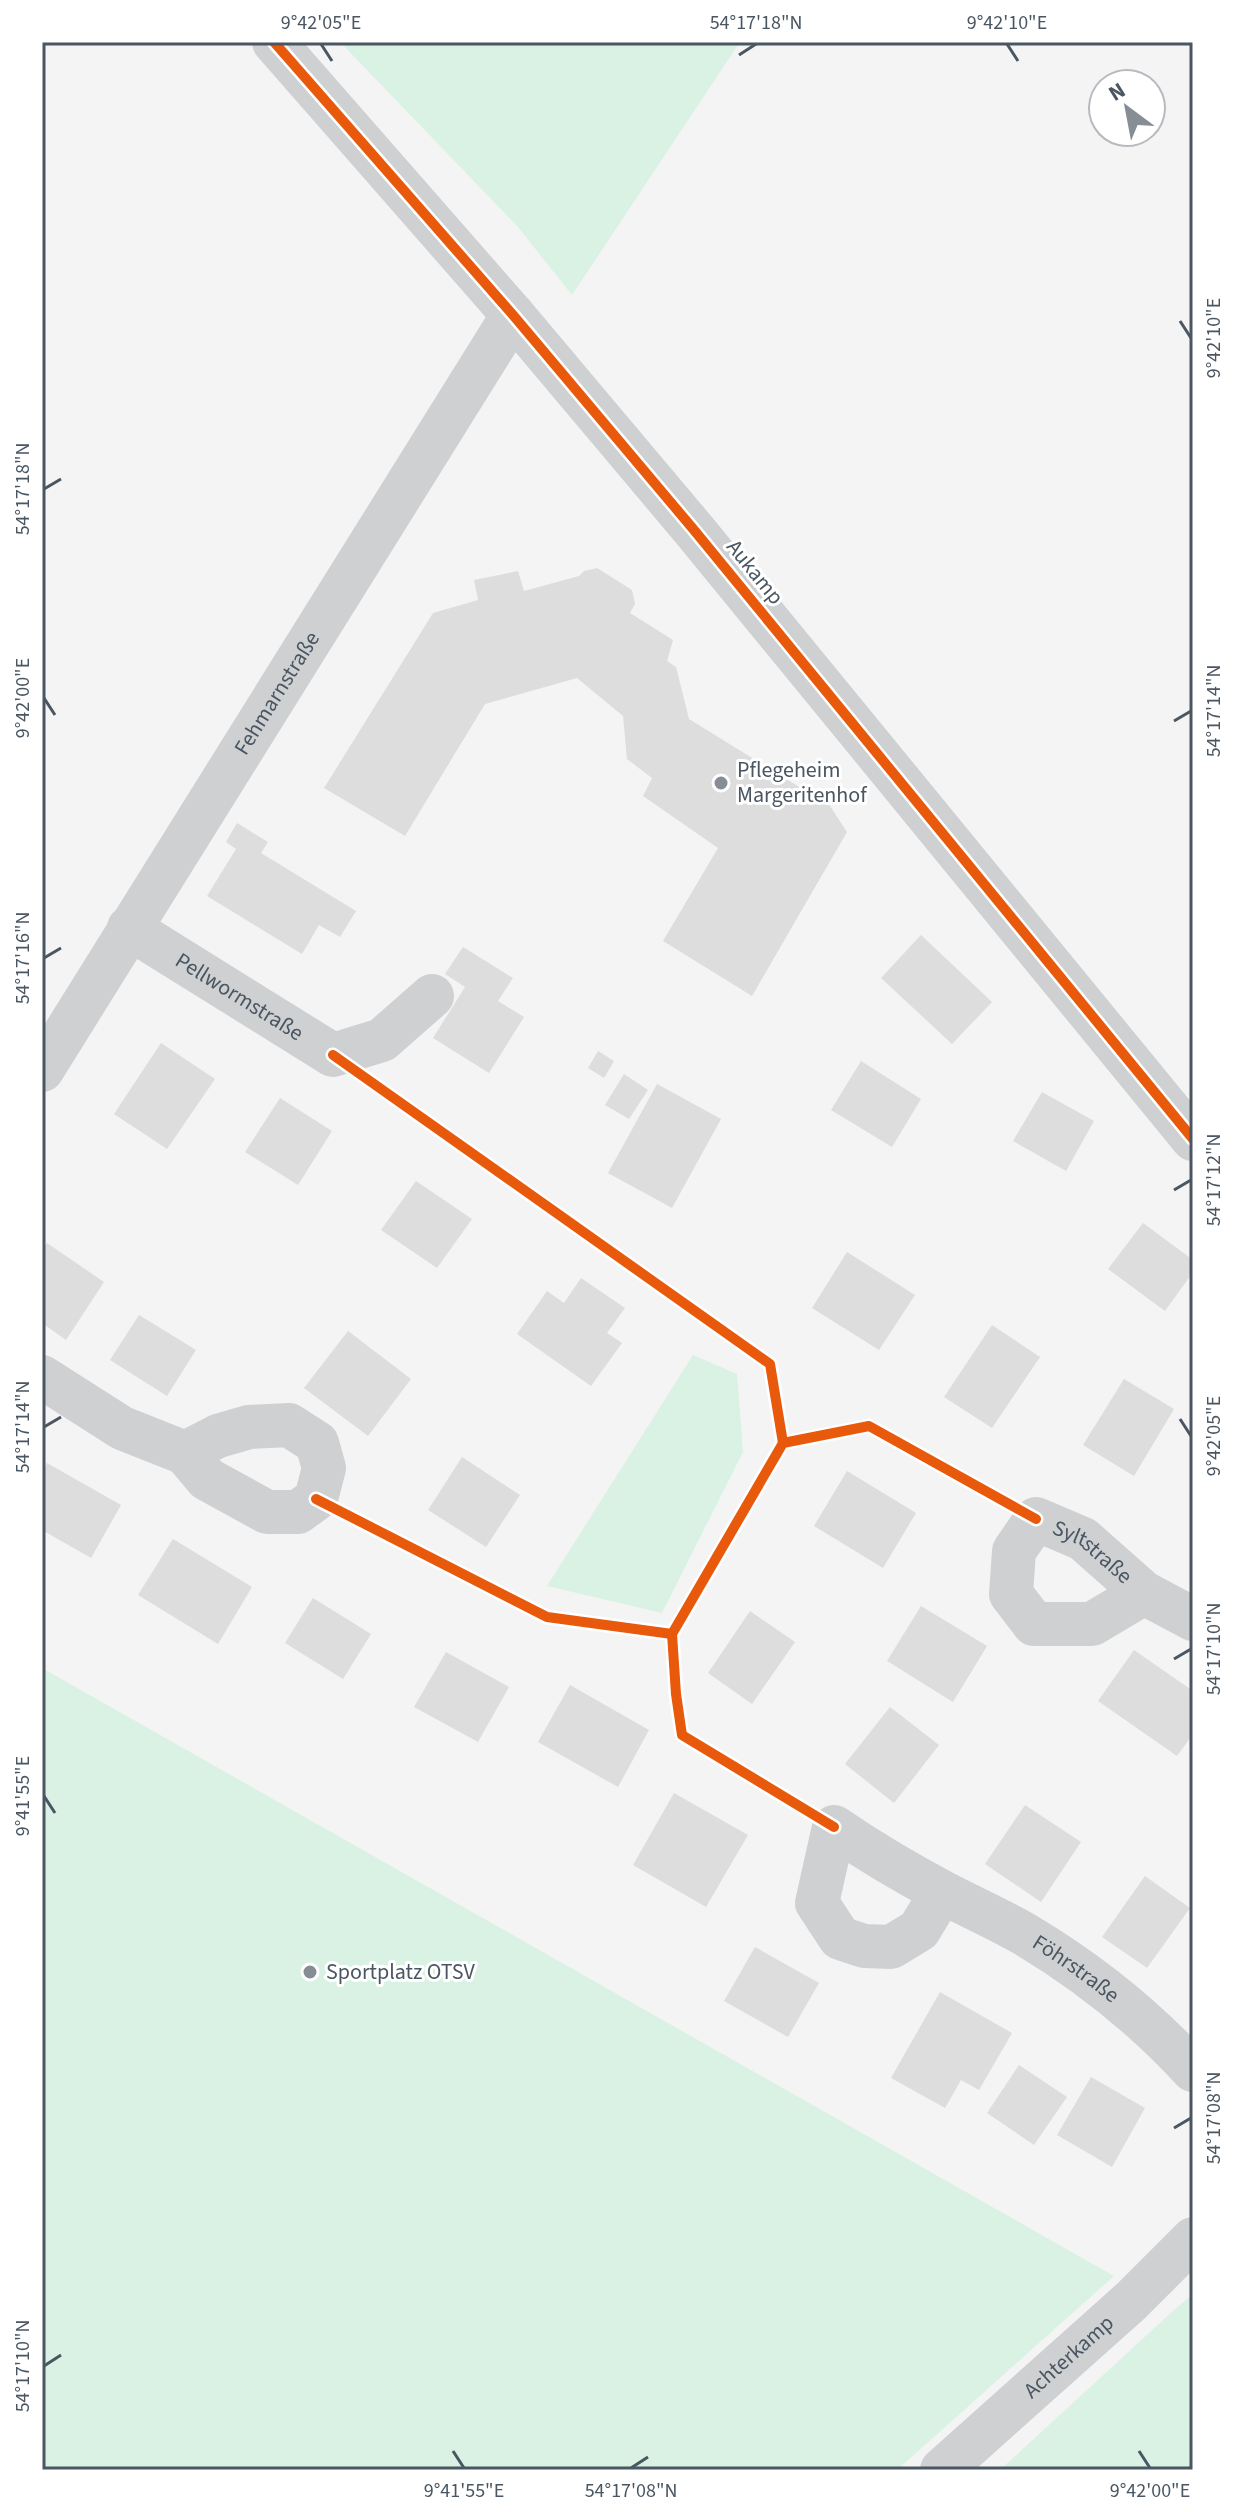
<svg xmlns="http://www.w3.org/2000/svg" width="1235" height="2512" viewBox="0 0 1235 2512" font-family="'Source Sans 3',sans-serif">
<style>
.green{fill:#d9f2e3}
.building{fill:#ddddde}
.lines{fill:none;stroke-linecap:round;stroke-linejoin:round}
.minor{stroke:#ced0d2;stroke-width:44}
.cycleway-casing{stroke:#fff;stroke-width:15}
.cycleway{stroke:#e8590c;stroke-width:10}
.ticks{fill:none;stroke:#4a5661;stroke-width:3}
.poi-dot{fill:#868d94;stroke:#fff;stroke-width:3}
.labels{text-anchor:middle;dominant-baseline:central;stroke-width:6;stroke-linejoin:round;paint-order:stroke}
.street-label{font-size:22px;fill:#4a5661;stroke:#fff}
.poi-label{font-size:22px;fill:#4a5661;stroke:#fff;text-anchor:start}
.neatline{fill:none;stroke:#4a5661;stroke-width:3}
.ticks-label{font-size:20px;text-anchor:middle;fill:#4a5661}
</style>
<rect width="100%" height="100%" fill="#f4f4f4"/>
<g class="green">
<polygon points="340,42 740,42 572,295 518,227"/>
<polygon points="693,1355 737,1374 743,1452 662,1613 547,1586"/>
<polygon points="42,1668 1114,2276 897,2470 42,2470"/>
<polygon points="1193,2294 1193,2470 1000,2470 1174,2310"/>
</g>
<g class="building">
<polygon points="597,568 632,590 635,604 630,613 673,640 667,661 676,667 689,719 830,806 847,832 752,996 663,941 718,848 643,796 652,778 627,759 623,716 577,678 485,704 405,836 324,788 433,613 478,600 474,580 518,571 524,591 579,576 584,571"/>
<polygon points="237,823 268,842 261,853 356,911 340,937 319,925 302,954 207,896 236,849 226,842"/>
<polygon points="921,935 992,1002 952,1044 881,978"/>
<polygon points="463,947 513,978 498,1001 524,1017 489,1073 433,1038 465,987 445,974"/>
<polygon points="161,1043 215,1079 167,1149 114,1114"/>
<polygon points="598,1051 614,1061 604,1078 588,1068"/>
<polygon points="861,1061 921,1099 892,1147 831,1110"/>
<polygon points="624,1074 648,1090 629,1119 605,1105"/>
<polygon points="657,1084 721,1119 672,1208 608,1173"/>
<polygon points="1042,1092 1094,1121 1066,1171 1013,1141"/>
<polygon points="280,1098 332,1131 298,1185 245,1152"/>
<polygon points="416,1181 472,1219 437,1268 381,1230"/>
<polygon points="1143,1223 1193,1260 1193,1272 1165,1311 1108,1269"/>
<polygon points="47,1243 104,1282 66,1340 42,1323 42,1251"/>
<polygon points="847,1252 915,1295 879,1350 812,1308"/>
<polygon points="581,1278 625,1308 607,1333 622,1343 591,1386 517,1334 547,1291 564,1303"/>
<polygon points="139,1315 196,1350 167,1396 110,1360"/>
<polygon points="992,1325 1040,1357 992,1428 944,1397"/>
<polygon points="348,1331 411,1379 368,1436 304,1388"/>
<polygon points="1124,1379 1174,1409 1134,1476 1083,1445"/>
<polygon points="462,1457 520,1495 486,1547 428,1510"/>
<polygon points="47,1463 121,1505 91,1558 42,1530 42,1473"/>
<polygon points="847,1471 916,1513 883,1568 814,1526"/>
<polygon points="173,1539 252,1587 218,1644 138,1595"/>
<polygon points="313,1598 371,1634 343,1679 285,1643"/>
<polygon points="921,1606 987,1646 953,1702 887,1661"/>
<polygon points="750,1611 795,1642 752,1704 708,1673"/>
<polygon points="1134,1650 1193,1691 1193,1734 1177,1756 1098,1701"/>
<polygon points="446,1652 509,1687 478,1742 414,1707"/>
<polygon points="570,1685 649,1730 618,1787 538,1742"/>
<polygon points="890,1707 939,1745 894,1803 845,1764"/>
<polygon points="674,1793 748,1835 706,1907 633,1865"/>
<polygon points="1025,1805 1081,1842 1041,1902 985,1864"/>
<polygon points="1145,1876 1190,1908 1147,1968 1102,1937"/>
<polygon points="755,1947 819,1983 788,2037 724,2001"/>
<polygon points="940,1992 1012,2033 979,2090 961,2080 945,2108 891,2078"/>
<polygon points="1019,2065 1067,2097 1034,2145 987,2113"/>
<polygon points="1091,2077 1145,2108 1112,2167 1057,2135"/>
</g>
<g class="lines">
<g class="minor">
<polyline points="274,42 513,315 694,530 1193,1139"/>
<path id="s1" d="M129,928L333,1055L382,1040L432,996"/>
<path id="s2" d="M42,1070L513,315"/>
<polyline points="42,1377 122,1428 185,1453 207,1479 267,1512 298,1512 316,1499 324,1468 317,1443 289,1425 249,1427 218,1436 185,1453"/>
<path id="s3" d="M1144,1593L1092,1624H1034L1011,1594L1014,1551L1036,1519L1083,1539L1144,1593L1193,1619"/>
<path id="s4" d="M942,1892L919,1930L891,1947L864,1946L840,1938L817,1903L834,1827C869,1851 906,1873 944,1893C971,1907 1000,1920 1026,1935C1088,1972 1145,2018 1193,2070"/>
<path id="s5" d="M942,2470L1131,2301L1193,2239"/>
</g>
<g class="cycleway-casing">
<g id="cycleway">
<polyline points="274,42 513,315 694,530 1193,1139"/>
<polyline points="333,1055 770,1364 783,1443"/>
<polyline points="316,1499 547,1617 672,1634"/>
<polyline points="834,1827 682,1735 676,1694 672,1634 783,1443 869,1426 1036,1519"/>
</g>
</g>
<use href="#cycleway" class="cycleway"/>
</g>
<path class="ticks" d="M321,44L332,61M1007,44L1018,61M739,55L756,44M1180,321L1191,338M44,489L61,479M44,698L55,715M1174,721L1191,711M44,958L61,948M1174,1190L1191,1180M1180,1419L1191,1436M44,1427L61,1417M1174,1659L1191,1649M44,1796L55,1813M1174,2128L1191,2118M44,2366L61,2355M453,2451L464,2468M1139,2451L1150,2468M631,2468L648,2457"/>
<g class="poi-dot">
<circle cx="721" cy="783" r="8"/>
<circle cx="310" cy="1972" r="8"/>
</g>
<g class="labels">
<g class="street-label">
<text transform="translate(755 572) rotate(51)">Aukamp</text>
<text stroke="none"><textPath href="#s2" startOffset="444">Fehmarnstraße</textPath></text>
<text stroke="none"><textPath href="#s1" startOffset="130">Pellwormstraße</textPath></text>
<text stroke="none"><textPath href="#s3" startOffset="304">Syltstraße</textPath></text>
<text stroke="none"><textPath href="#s4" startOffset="530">Föhrstraße</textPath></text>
<text stroke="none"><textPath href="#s5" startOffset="170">Achterkamp</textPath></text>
</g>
<g class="poi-label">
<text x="737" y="770">Pflegeheim<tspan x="737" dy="25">Margeritenhof</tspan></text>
<text x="326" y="1972">Sportplatz OTSV</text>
</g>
</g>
<rect width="1235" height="2512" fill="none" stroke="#ffffff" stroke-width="88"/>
<g transform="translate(1127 108) rotate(328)"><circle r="38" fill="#ffffff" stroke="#b7bbc0" stroke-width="2"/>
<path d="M0-6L14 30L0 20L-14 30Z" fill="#868d94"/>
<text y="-12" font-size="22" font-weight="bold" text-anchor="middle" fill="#4a5661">N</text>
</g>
<rect x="44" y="44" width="1147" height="2424" class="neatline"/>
<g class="ticks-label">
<text x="321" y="29">9°42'05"E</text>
<text x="756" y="29">54°17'18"N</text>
<text x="1007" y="29">9°42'10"E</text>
<text transform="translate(1213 338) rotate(-90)" y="7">9°42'10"E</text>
<text transform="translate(22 489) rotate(-90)" y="7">54°17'18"N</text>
<text transform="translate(22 698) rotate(-90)" y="7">9°42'00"E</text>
<text transform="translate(1213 711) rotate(-90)" y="7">54°17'14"N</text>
<text transform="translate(22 958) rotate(-90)" y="7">54°17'16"N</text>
<text transform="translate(1213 1180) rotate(-90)" y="7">54°17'12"N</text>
<text transform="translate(22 1427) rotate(-90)" y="7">54°17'14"N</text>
<text transform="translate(1213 1436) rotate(-90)" y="7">9°42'05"E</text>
<text transform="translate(1213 1649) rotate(-90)" y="7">54°17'10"N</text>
<text transform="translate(22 1796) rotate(-90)" y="7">9°41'55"E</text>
<text transform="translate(1213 2118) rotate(-90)" y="7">54°17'08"N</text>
<text transform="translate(22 2366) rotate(-90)" y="7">54°17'10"N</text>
<text x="464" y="2497">9°41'55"E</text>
<text x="631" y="2497">54°17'08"N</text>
<text x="1150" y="2497">9°42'00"E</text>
</g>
</svg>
